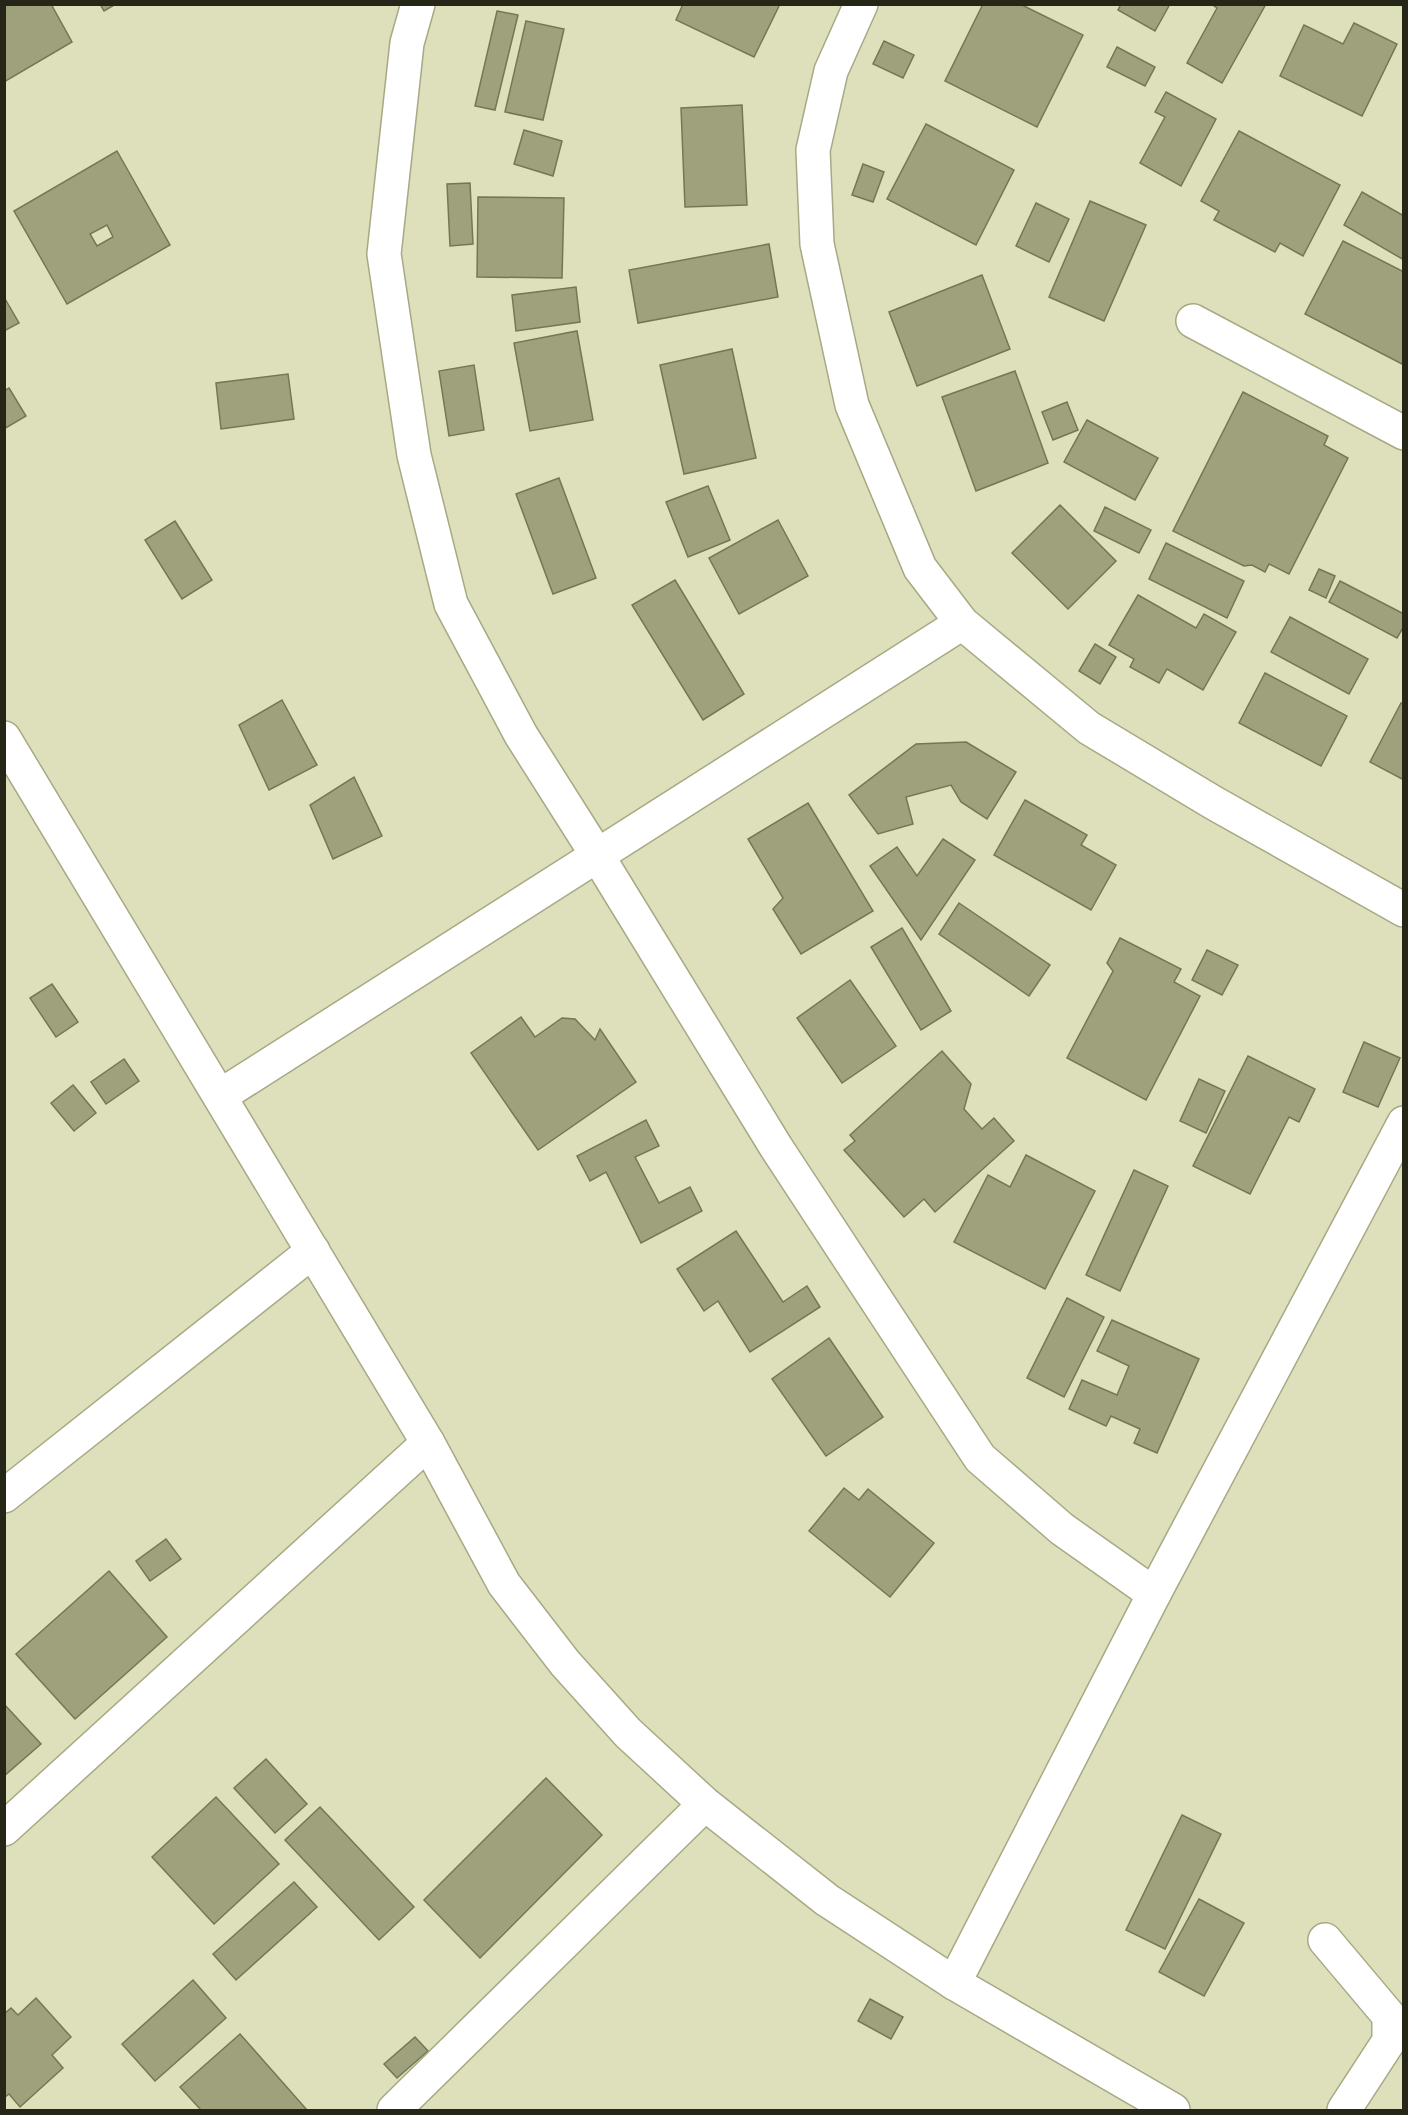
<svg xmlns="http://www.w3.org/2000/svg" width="1408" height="2115" viewBox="0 0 1408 2115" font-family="'PT Sans Narrow',sans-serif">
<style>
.building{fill:#9fa17c;stroke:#757754;stroke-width:1.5;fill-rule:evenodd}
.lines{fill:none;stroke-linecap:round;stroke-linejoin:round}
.minor-casing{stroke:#a7a984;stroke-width:36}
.minor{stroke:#fff;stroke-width:33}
</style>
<rect width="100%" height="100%" fill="#dde0ba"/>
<g class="building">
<polygon points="4,4 51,4 72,42 4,82"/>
<polygon points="100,4 116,4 104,11"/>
<polygon points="683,4 780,4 754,57 676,20"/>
<polygon points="983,4 1020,4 1083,35 1037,127 945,81"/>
<polygon points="1121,4 1170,4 1155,31 1118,10"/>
<polygon points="1211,4 1266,4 1222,83 1187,63 1217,8"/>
<polygon points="497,11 518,15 495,110 475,106"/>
<polygon points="526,21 564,29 543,120 505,112"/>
<polygon points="1354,23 1397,44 1362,116 1280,76 1304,25 1343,44"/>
<polygon points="884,41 914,55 903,78 873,64"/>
<polygon points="1117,47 1155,67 1145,86 1107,67"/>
<polygon points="1166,92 1216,119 1181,186 1140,163 1165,117 1155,112"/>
<polygon points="742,105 747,205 685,207 681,108"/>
<polygon points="926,124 1014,170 976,245 887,199"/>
<polygon points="524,130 562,141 553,176 514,164"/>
<polygon points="1239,131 1340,185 1303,256 1280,243 1275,252 1214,220 1219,211 1201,201"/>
<path d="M117,151L170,245L67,304L14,211ZM107,225L113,237L97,246L90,234Z"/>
<polygon points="863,164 884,172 873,202 852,195"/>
<polygon points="470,183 473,244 450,246 447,184"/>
<polygon points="1362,192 1404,216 1404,260 1344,225"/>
<polygon points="478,197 564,198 562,278 477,277"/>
<polygon points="1090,201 1146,225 1104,321 1049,297"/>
<polygon points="1036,203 1069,219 1049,262 1016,246"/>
<polygon points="1343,241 1404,272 1404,365 1305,314"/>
<polygon points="769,244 778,297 638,323 629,270"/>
<polygon points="982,275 1010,349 917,386 889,312"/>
<polygon points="576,287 580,322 516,331 512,295"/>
<polygon points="4,297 19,323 4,331"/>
<polygon points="577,331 593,420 530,431 514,343"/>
<polygon points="732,349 756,458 684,474 660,365"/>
<polygon points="474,365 484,430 449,436 439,371"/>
<polygon points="1015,371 1048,463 976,491 942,397"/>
<polygon points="288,374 294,419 221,429 216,383"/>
<polygon points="9,388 26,416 4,429 4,391"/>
<polygon points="1243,392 1328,436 1324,445 1348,458 1289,574 1269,564 1265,572 1252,565 1244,566 1173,531"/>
<polygon points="1067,402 1078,430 1053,440 1042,412"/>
<polygon points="1087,420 1158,458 1135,500 1064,462"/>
<polygon points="559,478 596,578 553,594 516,494"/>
<polygon points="708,486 730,540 688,557 666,502"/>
<polygon points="1060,505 1116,561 1068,609 1012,553"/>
<polygon points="1105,507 1151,530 1139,553 1094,531"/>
<polygon points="778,520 808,576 739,614 709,558"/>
<polygon points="175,521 212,580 182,599 145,540"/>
<polygon points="1166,543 1244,581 1227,618 1149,579"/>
<polygon points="1319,569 1335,576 1326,598 1309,590"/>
<polygon points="675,580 744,694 703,720 632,605"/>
<polygon points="1340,581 1404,614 1404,626 1397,638 1329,602"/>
<polygon points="1138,595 1196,628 1204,614 1236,632 1203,690 1167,669 1159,683 1130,667 1134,659 1109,645"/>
<polygon points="1290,617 1368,659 1349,694 1271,652"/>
<polygon points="1095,644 1116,657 1100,684 1079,671"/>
<polygon points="1265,673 1347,716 1321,766 1239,723"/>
<polygon points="282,700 317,765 269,790 239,725"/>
<polygon points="1401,703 1404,705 1404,780 1370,762"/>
<polygon points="966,742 1016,772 987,819 961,802 951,785 906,797 913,824 878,834 849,795 916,744"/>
<polygon points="354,777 382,836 333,859 310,805"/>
<polygon points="1025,800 1087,835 1081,845 1116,865 1091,910 994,855"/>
<polygon points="808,803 873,911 801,954 773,909 783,898 748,839"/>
<polygon points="943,839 975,860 921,940 870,866 897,847 917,876"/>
<polygon points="959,903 1050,965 1029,996 939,934"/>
<polygon points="902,928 951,1011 921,1030 871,947"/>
<polygon points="1120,938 1181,969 1174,982 1200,996 1146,1100 1067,1058 1113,971 1107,963"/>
<polygon points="1207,950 1238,965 1222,995 1192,980"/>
<polygon points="850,980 896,1046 842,1083 797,1018"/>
<polygon points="52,984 78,1022 56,1037 30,998"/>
<polygon points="521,1017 535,1037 562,1018 575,1019 595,1040 600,1029 636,1082 538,1150 471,1053"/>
<polygon points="1364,1042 1400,1058 1378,1107 1343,1092"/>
<polygon points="942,1051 971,1084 964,1109 982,1129 994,1118 1014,1141 935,1212 924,1199 904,1217 844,1150 855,1141 850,1135"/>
<polygon points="1248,1056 1315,1089 1299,1122 1289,1117 1250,1194 1193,1166"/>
<polygon points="124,1059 139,1081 106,1104 91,1082"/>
<polygon points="1199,1079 1225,1091 1206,1133 1180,1121"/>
<polygon points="73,1085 96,1113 74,1131 51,1103"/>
<polygon points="646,1120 659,1146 635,1157 659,1203 690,1187 702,1211 641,1243 606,1172 590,1181 577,1156"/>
<polygon points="1026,1155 1095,1191 1045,1289 954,1242 988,1175 1010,1187"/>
<polygon points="1134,1170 1168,1186 1120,1291 1086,1275"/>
<polygon points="736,1231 783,1302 807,1286 820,1307 750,1352 718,1301 704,1311 677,1269"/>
<polygon points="1067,1298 1104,1317 1064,1397 1027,1378"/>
<polygon points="1112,1320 1199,1359 1157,1453 1134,1443 1140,1429 1111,1416 1106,1426 1069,1409 1082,1380 1117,1395 1129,1366 1097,1351"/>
<polygon points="829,1338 883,1417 826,1456 772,1379"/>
<polygon points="844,1488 859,1500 868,1489 934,1543 890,1597 809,1531"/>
<polygon points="166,1539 181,1559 150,1581 136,1561"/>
<polygon points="109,1571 167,1637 75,1719 16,1654"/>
<polygon points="4,1704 41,1744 4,1776"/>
<polygon points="266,1759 307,1804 275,1833 234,1788"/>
<polygon points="546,1778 602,1835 480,1958 424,1900"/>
<polygon points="216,1797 279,1864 214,1924 152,1857"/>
<polygon points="320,1807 414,1907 379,1940 285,1840"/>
<polygon points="1182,1815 1221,1834 1165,1949 1126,1930"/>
<polygon points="294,1882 317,1907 236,1980 213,1954"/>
<polygon points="1199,1899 1244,1923 1204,1996 1159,1972"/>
<polygon points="193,1980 226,2018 155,2081 122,2044"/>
<polygon points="36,1998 71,2037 52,2055 63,2068 20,2107 9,2094 4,2098 4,2014 11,2008 18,2015"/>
<polygon points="870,1999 903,2017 891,2039 858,2021"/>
<polygon points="240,2034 307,2110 201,2110 180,2087"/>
<polygon points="415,2037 428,2051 397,2078 384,2064"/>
</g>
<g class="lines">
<g class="minor-casing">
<g id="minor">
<polyline points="418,4 407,43 384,254 414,455 451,604 521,735 597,855 776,1147 980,1458 1062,1529 1154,1594"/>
<polyline points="861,4 831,71 813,150 817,244 852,405 920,568 962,623 1089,728 1214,803 1404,910"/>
<polyline points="1193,321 1404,433"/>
<polyline points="4,738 428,1443 504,1584 565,1663 628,1733 705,1804 827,1900 954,1983 1173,2110"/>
<polyline points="220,1096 962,623"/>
<polyline points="4,1496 313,1251"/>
<polyline points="4,1829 428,1443"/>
<polyline points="1325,1940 1389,2016 1389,2041 1344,2110"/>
<polyline points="954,1983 1154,1594 1404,1123"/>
<polyline points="394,2110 705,1804"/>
</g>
</g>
<use href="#minor" class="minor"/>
</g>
<rect width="1408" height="2115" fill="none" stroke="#252617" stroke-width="12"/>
</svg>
